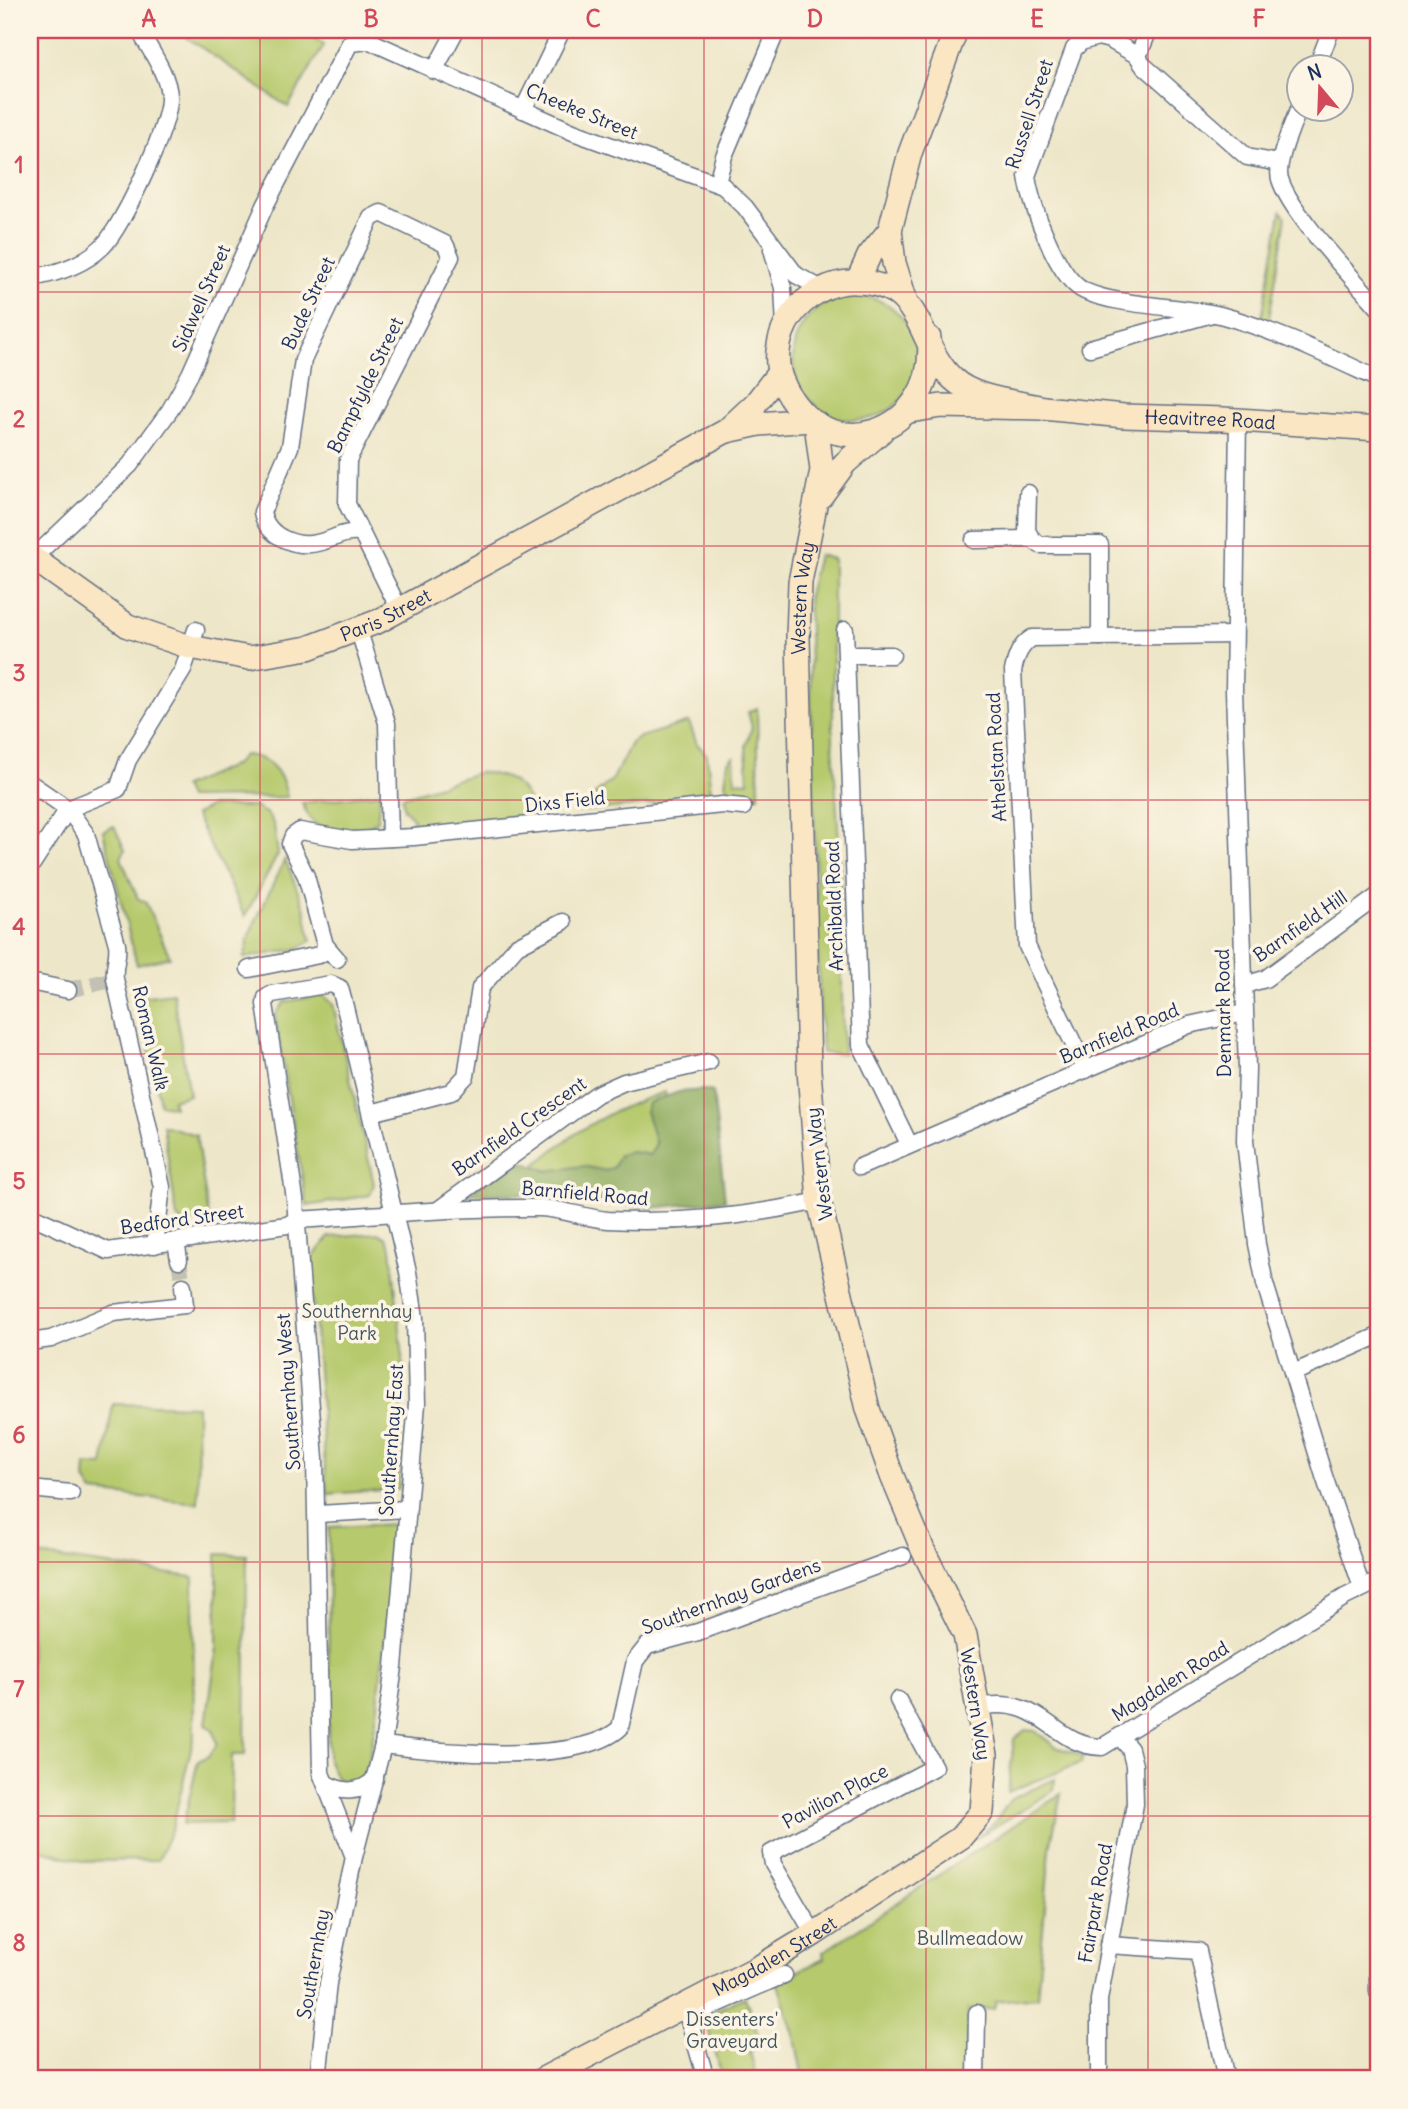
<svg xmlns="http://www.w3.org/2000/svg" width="1408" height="2109" viewBox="0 0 1408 2109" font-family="Delius,sans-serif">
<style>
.green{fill:#b6c96c;stroke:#687c65;stroke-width:2}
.forest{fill:#90ad60;stroke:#566e5f;stroke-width:2}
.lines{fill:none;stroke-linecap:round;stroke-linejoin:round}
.street-tunnel{stroke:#c3c1b3;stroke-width:16;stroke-dasharray:16 8;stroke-linecap:butt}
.street-casing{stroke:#646f83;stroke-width:19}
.secondary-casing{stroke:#646f83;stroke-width:26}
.street{stroke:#fff;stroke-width:16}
.secondary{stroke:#fbe6c4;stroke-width:23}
.grid{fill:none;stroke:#d1495b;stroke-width:2;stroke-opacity:0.55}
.labels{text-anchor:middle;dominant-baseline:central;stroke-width:7;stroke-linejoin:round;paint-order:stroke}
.street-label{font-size:19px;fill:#1b2f5e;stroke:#fcf5e5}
.park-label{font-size:19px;fill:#425662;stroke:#fcf5e5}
.neatline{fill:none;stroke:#d1495b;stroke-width:2.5}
.grid-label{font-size:23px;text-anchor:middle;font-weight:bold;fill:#d1495b}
</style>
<rect width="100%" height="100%" fill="#fcf5e5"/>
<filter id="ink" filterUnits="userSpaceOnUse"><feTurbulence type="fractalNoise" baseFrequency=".0143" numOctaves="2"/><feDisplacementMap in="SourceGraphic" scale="14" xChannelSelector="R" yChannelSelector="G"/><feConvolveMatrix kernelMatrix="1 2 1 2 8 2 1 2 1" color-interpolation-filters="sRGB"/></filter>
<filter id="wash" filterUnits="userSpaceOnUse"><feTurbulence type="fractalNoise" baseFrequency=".00686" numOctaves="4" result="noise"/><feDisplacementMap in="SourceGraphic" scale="28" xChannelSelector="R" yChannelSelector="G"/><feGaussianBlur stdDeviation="1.57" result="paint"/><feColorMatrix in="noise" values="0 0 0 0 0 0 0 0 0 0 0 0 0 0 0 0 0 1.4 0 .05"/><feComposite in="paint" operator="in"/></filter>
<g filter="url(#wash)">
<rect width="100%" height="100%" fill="#ede6c8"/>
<g class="green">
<polygon points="176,30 305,30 324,45 288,107"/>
<polygon points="1281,211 1286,217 1268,325 1261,322"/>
<circle cx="855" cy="358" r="62"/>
<polygon points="818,555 833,559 833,744 840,860 843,1054 822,1053 819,990 808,595"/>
<polygon points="757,708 759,796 731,795 725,783 728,762 734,756 735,781 748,782 746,746 752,727 748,712"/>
<polygon points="689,722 697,744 707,755 711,793 703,799 575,812 613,779 631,743 640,737"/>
<path d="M243,755C270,756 283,773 287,797L188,798L183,787L236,764Z"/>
<path d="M480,772C512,776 524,784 534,814C499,818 446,835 411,824L414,819L404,809L402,797Z"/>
<path d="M381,793L377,820C365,834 336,835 319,826C310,822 306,811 302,803Z"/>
<polygon points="211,806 255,807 267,814 274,825 278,854 245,916 195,815"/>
<polygon points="114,826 125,850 121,858 138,899 145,901 170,957 137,965 103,831"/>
<polygon points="285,859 305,909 311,941 297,949 244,958 249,935"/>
<polygon points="173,993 189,1095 172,1100 174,1107 160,1104 139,997"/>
<polygon points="323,995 333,1004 374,1184 370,1195 307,1206 275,1015 285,1002"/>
<path d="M665,1092L666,1097L649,1103C642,1121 664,1138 650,1155L632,1152L619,1155L614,1167L606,1171L578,1167L551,1171L533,1167C577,1129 609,1110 665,1092Z"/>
<polygon points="163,1125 196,1135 209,1219 182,1223 177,1218"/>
<polygon points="378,1233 386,1238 391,1248 403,1358 399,1489 327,1494 310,1260 329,1237"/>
<polygon points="113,1404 197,1406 198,1503 93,1492 85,1480 86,1465 103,1466"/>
<polygon points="397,1524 377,1713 367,1771 357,1782 346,1783 336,1778 328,1761 329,1527"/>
<polygon points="30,1554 193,1577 194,1736 172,1829 158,1860 82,1861 30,1847"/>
<polygon points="217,1554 247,1555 245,1755 232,1755 231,1823 183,1824 198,1761 209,1756 217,1744 214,1732 206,1724 217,1648"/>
<polygon points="1025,1730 1035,1731 1056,1747 1083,1756 1081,1763 1008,1792 1014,1739"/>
<polygon points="1055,1779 1054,1790 975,1839 994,1823 1011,1799"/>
<polygon points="1061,1794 1050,1849 1037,1997 996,2001 994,2009 968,2010 965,2079 803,2079 795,2038 777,1981 824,1959 823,1952"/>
<polygon points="745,1997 762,2046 750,2051 757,2079 723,2079 704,2015"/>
</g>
<polygon class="forest" points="704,1090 713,1092 725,1200 652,1208 538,1194 468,1194 506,1166 523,1162 547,1171 583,1166 606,1171 614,1167 619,1155 632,1152 650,1155 656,1144 646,1111 648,1103 679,1092"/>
</g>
<g filter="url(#ink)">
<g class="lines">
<g class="street-tunnel">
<polyline points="68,990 107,981"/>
<polyline points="179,1260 183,1286"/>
</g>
<g class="street-casing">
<g id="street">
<polyline points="1138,56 1149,30"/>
<polyline points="1317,66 1331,30"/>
<polyline points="434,71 456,30"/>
<path d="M1300,107C1293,122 1275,164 1280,179C1290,213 1353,278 1378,307"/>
<polyline points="523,110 562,30"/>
<path d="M1279,163L1247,157L1142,64L1138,56L1110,40L1098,37L1081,42L1074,49L1027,176C1031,205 1055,269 1078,287C1103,306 1186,306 1220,315C1275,330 1326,355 1378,379"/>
<polyline points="717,183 724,156 777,30"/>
<polyline points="772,249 783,288 785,326"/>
<path d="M30,278C55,274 84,265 103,246C123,226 169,127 169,99C170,77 149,48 139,30"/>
<polyline points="1090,348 1212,314"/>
<polyline points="1238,420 1234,690 1247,1068 1245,1141 1257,1244 1265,1284 1324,1476 1362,1588"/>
<polyline points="1028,493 1027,531 1032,539"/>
<path d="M359,533C345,531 336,538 321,542C298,549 267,538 262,512L290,447L303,360L371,218L381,213L445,244L451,257L348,460L347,504L399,609"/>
<polyline points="974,540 1032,539 1040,545 1100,545 1100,637"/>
<polyline points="30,561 130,465 170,410 190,374 265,206 350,43 370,41 573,132 723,186 745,207 796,275 822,289"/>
<polyline points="845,630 861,1045 909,1144"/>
<polyline points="359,631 387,723 390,838"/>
<polyline points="847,655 892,655"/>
<path d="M30,783L68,809L86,834L117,944C119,958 113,966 115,979L162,1187L155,1245"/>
<polyline points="30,867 68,809 118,789 128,760 183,670 196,630"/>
<polyline points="337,959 325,945 306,876 290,844 293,836 300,831 352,840 414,837 722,805 743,807"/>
<polyline points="249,969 319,955 324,952 325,945"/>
<polyline points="30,982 68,990"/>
<polyline points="1244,985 1265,979 1378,896"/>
<path d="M1086,1070L1027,946L1013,671C1016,657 1020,645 1032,638L1234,635"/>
<polyline points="371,1113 451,1092 466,1076 480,988 517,946 563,922"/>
<polyline points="860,1167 1189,1025 1244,1013"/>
<polyline points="438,1210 597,1094 624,1082 709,1062"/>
<path d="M30,1215L108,1251L287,1225L296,1220C377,1215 459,1207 540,1208C563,1209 585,1218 608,1220C679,1224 750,1216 819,1201"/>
<polyline points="176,1241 179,1260"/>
<polyline points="30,1342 51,1339 113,1313 185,1305 183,1286"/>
<polyline points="1293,1373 1378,1336"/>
<polyline points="30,1489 71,1493"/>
<polyline points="318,1514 407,1509"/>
<path d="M978,1707C1045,1694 1051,1746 1102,1747L1345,1597L1378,1581"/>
<path d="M383,1745C437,1752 579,1766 620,1728L635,1661L647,1646L698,1632L903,1556"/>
<path d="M325,1783C342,1793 360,1794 375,1779"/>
<polyline points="814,1934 773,1864 771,1853 934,1767 898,1700"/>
<polyline points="1108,1945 1198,1951 1226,2079"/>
<polyline points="1378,1977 1378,1992"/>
<polyline points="683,2010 688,2017 706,2079"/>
<polyline points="688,2017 784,1975"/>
<polyline points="318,2079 328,1983 354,1857 383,1745 394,1667 417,1404 415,1318 408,1272 345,1007 340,988 331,984 272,994 266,998 265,1004 295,1199 315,1459 321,1773 354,1857"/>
<polyline points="976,2079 977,2013"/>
<polyline points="1099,2079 1099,2000 1135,1804 1134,1765 1130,1749 1121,1738"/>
</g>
</g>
<g class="secondary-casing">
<g id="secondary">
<polyline points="890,230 894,263 906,302"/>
<polyline points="857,282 869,256 890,230 910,153 956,30"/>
<path d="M929,338C940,435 822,474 783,383C773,362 778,336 790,317C805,296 831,280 858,282C925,285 916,344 953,379C974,399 1014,401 1043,408"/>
<path id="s1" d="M910,411L941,406L1043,408L1124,416L1223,419L1378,429"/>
<polyline points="727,431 759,424 810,420"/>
<polyline points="821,496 845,463 881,432"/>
<path id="s2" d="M30,556L128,626L190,647L249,658L308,648L379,621L726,431L755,404L778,374"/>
<path id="s3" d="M543,2079L761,1966L814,1934L960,1838L982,1812L986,1755L965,1635L923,1550L892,1476L868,1409L819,1201L809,1070L798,637L800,582L822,470L816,423"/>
</g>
</g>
<use href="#street" class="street"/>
<use href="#secondary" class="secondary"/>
</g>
</g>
<path class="grid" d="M260,30V2079M482,30V2079M704,30V2079M926,30V2079M1148,30V2079M30,292H1378M30,546H1378M30,800H1378M30,1054H1378M30,1308H1378M30,1562H1378M30,1816H1378"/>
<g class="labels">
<g class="street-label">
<text transform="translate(582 111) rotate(22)">Cheeke Street</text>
<text transform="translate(1029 114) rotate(-72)">Russell Street</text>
<text transform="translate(201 298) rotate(-66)">Sidwell Street</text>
<text transform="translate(308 303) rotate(-65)">Bude Street</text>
<text transform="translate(365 385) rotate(-64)">Bampfylde Street</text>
<text stroke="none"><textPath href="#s1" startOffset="301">Heavitree Road</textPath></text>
<text stroke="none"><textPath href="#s3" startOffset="1759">Western Way</textPath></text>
<text stroke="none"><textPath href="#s2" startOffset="390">Paris Street</textPath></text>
<text transform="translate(996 757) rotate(-93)">Athelstan Road</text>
<text transform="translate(565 801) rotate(-6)">Dixs Field</text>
<text transform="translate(834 906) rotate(-92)">Archibald Road</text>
<text transform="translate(1300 926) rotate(-35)">Barnfield Hill</text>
<text transform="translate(1223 1013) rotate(-91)">Denmark Road</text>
<text transform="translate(1119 1033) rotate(-23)">Barnfield Road</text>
<text transform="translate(151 1038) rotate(77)">Roman Walk</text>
<text transform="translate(519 1126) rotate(-35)">Barnfield Crescent</text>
<text transform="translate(819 1164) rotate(-97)">Western Way</text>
<text transform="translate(585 1193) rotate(5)">Barnfield Road</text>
<text transform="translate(182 1219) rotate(-8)">Bedford Street</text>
<text transform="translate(288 1392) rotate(-94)">Southernhay West</text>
<text transform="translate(391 1440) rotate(-86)">Southernhay East</text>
<text transform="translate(731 1596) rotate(-20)">Southernhay Gardens</text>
<text transform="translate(1170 1681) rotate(-32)">Magdalen Road</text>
<text transform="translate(976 1704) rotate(81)">Western Way</text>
<text transform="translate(835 1796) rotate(-28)">Pavilion Place</text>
<text transform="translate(1095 1903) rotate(-80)">Fairpark Road</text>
<text stroke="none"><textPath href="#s3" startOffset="262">Magdalen Street</textPath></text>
<text transform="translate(313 1964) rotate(-80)">Southernhay</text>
</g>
<g class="park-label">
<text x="357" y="1311">Southernhay<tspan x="357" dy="22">Park</tspan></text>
<text x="970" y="1938">Bullmeadow</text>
<text x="732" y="2019">Dissenters'<tspan x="732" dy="22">Graveyard</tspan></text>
</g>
</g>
<rect width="1408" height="2109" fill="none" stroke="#fcf5e5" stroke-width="77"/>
<g transform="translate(1320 88) rotate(341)"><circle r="33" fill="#fcf5e5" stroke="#a2a6af" stroke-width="2"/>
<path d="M0-5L12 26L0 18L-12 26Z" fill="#d1495b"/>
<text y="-10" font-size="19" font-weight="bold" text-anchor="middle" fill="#1b2f5e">N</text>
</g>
<rect x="38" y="38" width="1332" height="2032" class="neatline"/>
<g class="grid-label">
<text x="149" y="27">A</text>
<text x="371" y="27">B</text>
<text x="593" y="27">C</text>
<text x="815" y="27">D</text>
<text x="1037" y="27">E</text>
<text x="1259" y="27">F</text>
<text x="19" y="173">1</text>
<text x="19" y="427">2</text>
<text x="19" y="681">3</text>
<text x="19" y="935">4</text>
<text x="19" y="1189">5</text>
<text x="19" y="1443">6</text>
<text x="19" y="1697">7</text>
<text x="19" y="1951">8</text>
</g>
</svg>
